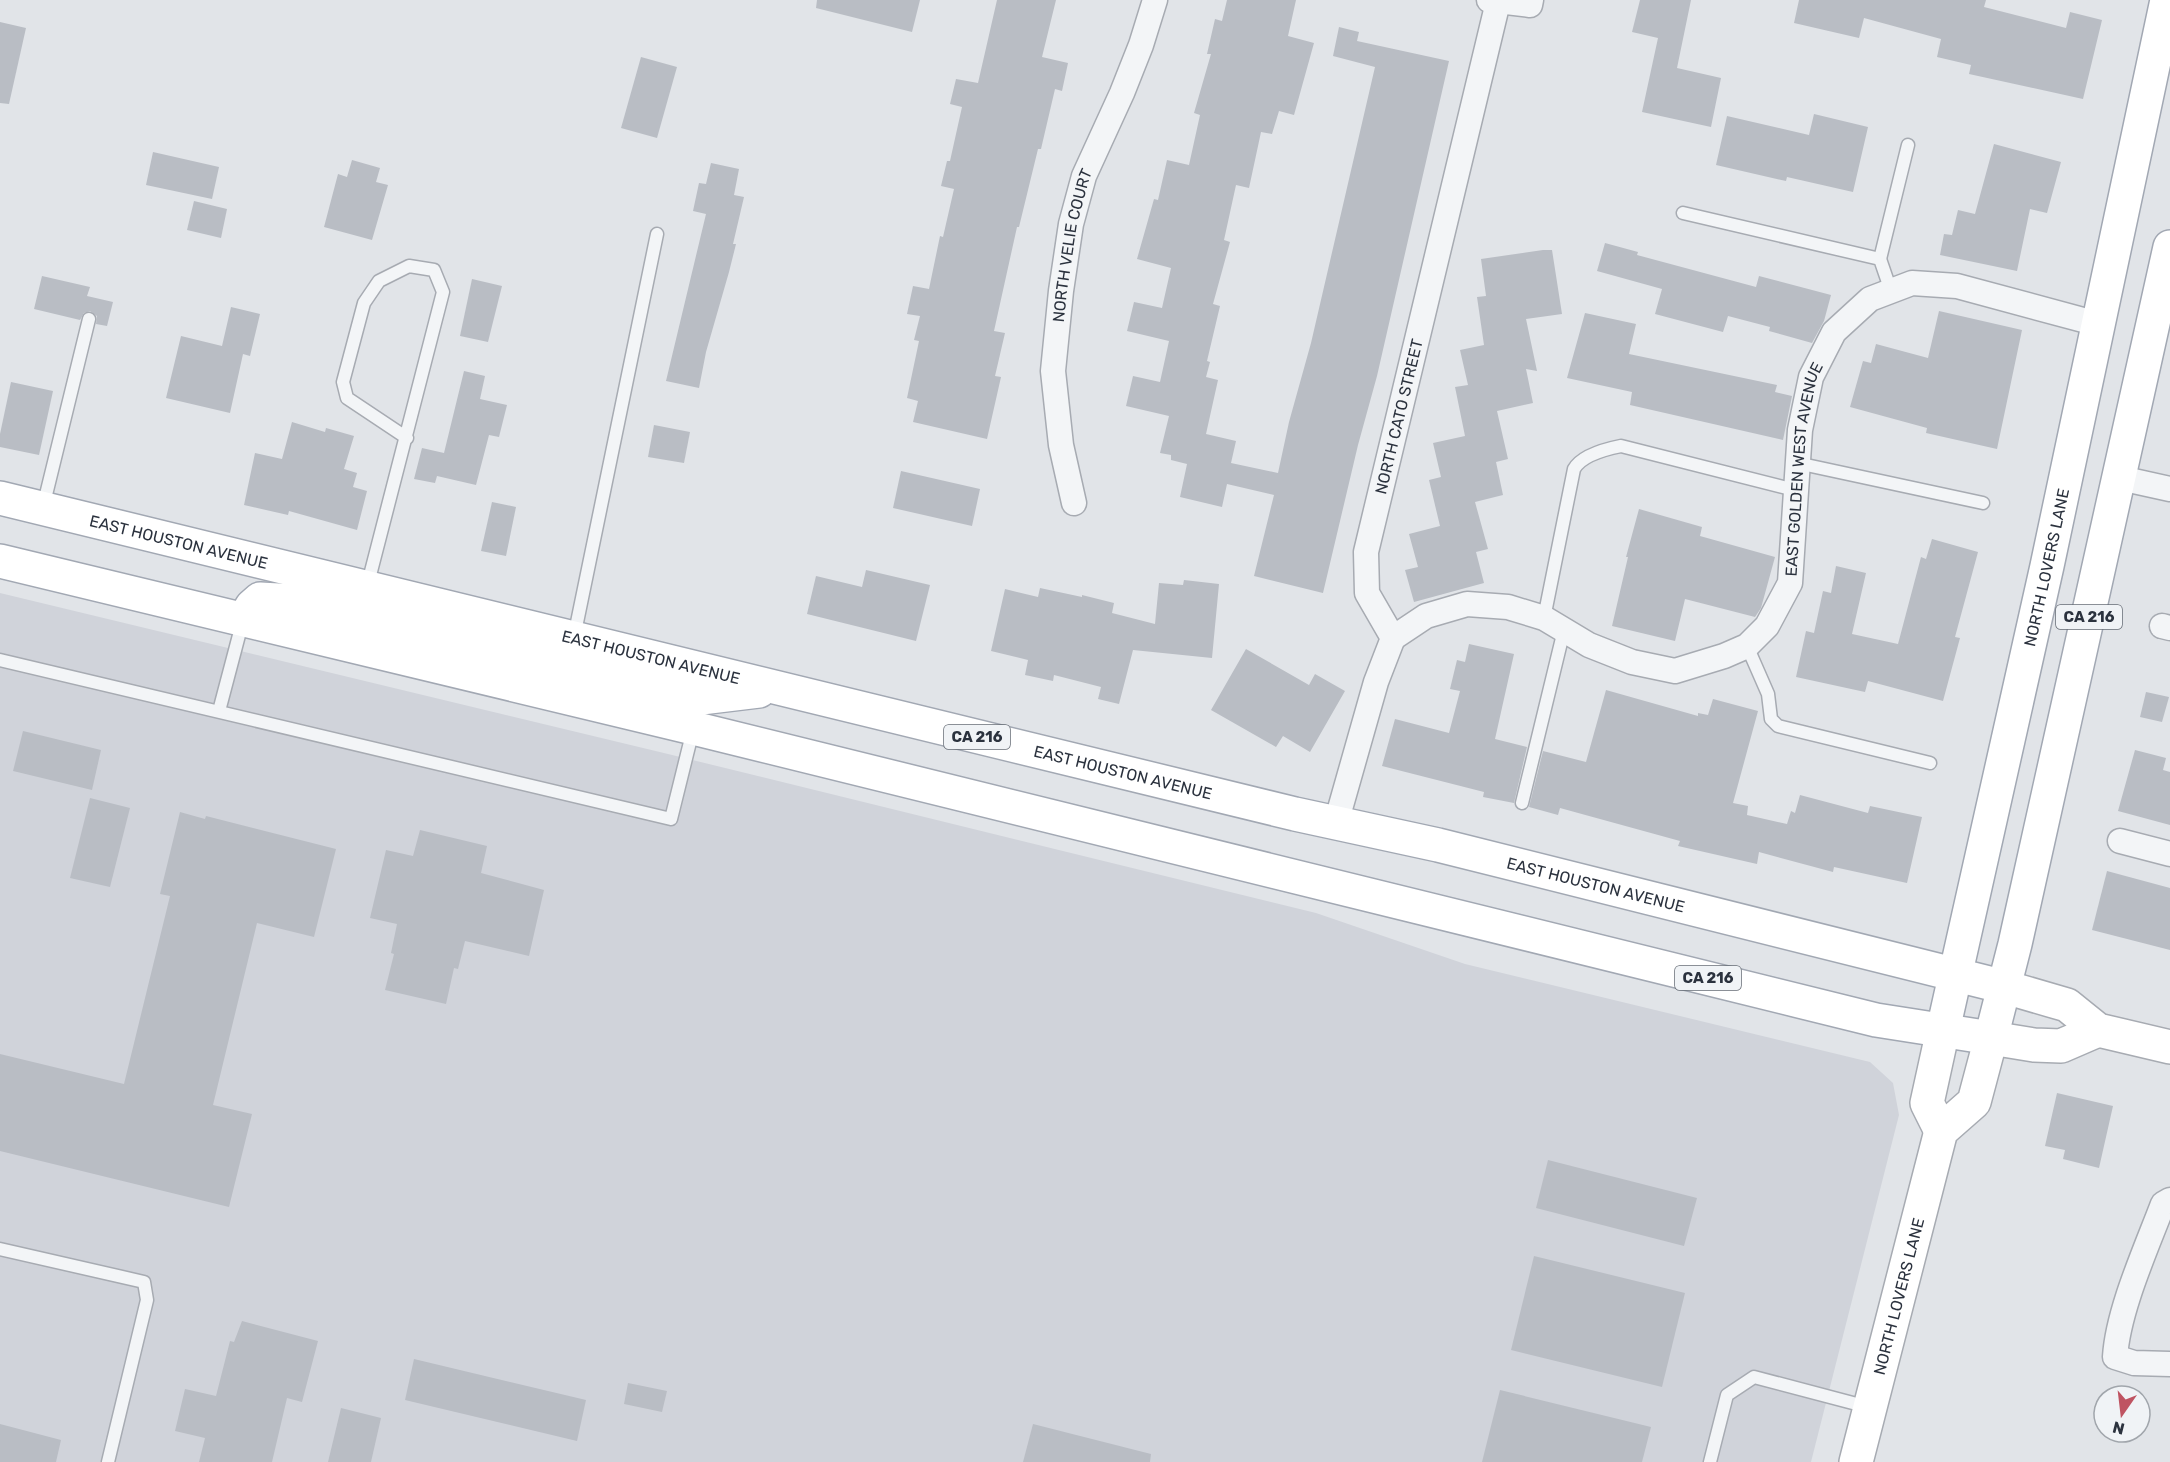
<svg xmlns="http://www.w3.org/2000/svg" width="2170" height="1462" viewBox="0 0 2170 1462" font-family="Rubik,sans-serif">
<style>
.built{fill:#d0d3da}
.building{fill:#b9bdc4}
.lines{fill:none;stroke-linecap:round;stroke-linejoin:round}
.service-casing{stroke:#a7abb2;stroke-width:15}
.minor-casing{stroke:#a7abb2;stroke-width:27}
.secondary-casing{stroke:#a7abb2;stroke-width:36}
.primary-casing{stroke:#a2a8b3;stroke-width:36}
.service{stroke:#f3f5f7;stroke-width:12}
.minor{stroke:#f3f5f7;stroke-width:24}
.secondary{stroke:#fff;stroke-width:33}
.primary{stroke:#fff;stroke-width:33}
.labels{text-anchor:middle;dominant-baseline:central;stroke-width:4.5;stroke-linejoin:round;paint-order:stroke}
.shield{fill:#f0f3f6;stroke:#666c75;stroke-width:1.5}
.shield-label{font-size:15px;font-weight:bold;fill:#2b323e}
.street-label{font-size:16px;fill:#2b323e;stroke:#f0f3f6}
</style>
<rect width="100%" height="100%" fill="#e1e4e8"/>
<polygon class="built" points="0,593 668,754 1316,913 1465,964 1870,1062 1893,1083 1899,1115 1811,1462 0,1462"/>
<g class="building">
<polygon points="817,0 920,0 912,32 816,8"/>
<polygon points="997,0 1056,0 1042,57 1068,63 1062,91 1055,89 1041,149 1038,149 1019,227 1017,227 994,331 1005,333 995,376 1001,377 987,439 913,422 918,401 907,398 919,341 914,340 920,316 907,314 913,286 929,289 940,236 943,237 954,189 941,186 947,161 950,161 962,107 950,104 956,79 978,83"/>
<polygon points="1227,0 1296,0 1288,36 1314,43 1294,115 1279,111 1272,134 1261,132 1249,188 1236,185 1224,240 1230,242 1213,304 1220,306 1207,361 1210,362 1206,377 1218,380 1206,434 1236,441 1231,463 1278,473 1289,422 1311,343 1375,67 1333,56 1339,27 1359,32 1357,41 1449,61 1377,376 1358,445 1323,593 1254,576 1274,495 1227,484 1222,507 1180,497 1187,464 1171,460 1171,455 1160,453 1169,416 1126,406 1133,376 1160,382 1169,341 1127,331 1134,302 1162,308 1171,268 1137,259 1154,199 1158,200 1167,160 1189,165 1200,115 1194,113 1211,54 1207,54 1215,19 1222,21"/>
<polygon points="1640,0 1691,0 1677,68 1721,78 1711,127 1642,112 1658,38 1632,32"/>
<polygon points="1799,0 1986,0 1984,7 2066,28 2070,12 2102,20 2083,99 1969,74 1971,65 1937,57 1941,39 1864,18 1859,38 1794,23"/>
<polygon points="0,22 26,28 9,104 0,103"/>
<polygon points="641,57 677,67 657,138 621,128"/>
<polygon points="1814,114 1868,127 1853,192 1787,177 1786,181 1716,165 1727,116 1809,135"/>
<polygon points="1994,144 2061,162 2047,213 2030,209 2017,271 1940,255 1944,234 1952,235 1958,210 1975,214"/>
<polygon points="153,152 219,167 212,199 146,185"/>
<polygon points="352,160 380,168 376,182 388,185 372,240 324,227 338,174 347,177"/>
<polygon points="711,163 739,169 734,195 744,197 733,244 736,244 729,272 706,352 699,388 666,381 706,214 693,211 699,183 706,184"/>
<polygon points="194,201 227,209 221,238 187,230"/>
<polygon points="1605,243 1638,252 1637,255 1756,287 1759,276 1831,295 1824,321 1812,343 1769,331 1770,327 1728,316 1723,332 1655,314 1662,289 1597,271"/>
<polygon points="1543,250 1552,250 1562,314 1526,319 1537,371 1526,369 1533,403 1497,411 1508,459 1496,462 1503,495 1475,502 1488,549 1476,552 1484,583 1414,602 1405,570 1418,567 1409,534 1440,526 1429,480 1441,477 1433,443 1465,436 1455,387 1468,385 1460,350 1484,345 1477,297 1486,296 1481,259"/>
<polygon points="42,276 90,287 87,296 113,302 107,326 96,324 97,316 90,311 84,313 80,320 34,309"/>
<polygon points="472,279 502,286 488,342 460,336"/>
<polygon points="231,307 260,314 250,356 243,354 230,413 166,398 181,336 222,346"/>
<polygon points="1939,311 2022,330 1997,449 1926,433 1927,428 1850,407 1863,361 1871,363 1876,344 1928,358"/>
<polygon points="1585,313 1636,324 1629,354 1777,385 1775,392 1792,396 1783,440 1630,405 1632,392 1567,378"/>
<polygon points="464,371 485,376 480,399 507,405 499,437 489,435 476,485 437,476 435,483 414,479 422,448 444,453"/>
<polygon points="11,382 53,391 39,455 0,447 0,434"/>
<polygon points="292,422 325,432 326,428 354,436 344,469 357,473 353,487 367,491 357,530 289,511 288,515 244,505 255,453 282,459"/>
<polygon points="654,425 690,432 684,463 648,457"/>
<polygon points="901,471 980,489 972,526 893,508"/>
<polygon points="492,502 516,507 506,556 481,551"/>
<polygon points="1639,509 1702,527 1700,536 1775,557 1761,608 1755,617 1685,599 1675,641 1612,626 1628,557 1626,557"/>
<polygon points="1932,539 1978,552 1955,637 1960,638 1943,701 1868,681 1865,692 1796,677 1806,631 1814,633 1823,591 1831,593 1836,566 1866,573 1852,634 1898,644 1921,557 1926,559"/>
<polygon points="866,570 930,585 916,641 807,614 816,576 862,587"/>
<polygon points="1184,580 1219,584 1212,658 1133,650 1119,704 1098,699 1101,687 1054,675 1053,681 1025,675 1028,660 991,651 1005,589 1038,597 1040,588 1082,597 1082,595 1114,603 1112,613 1155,624 1159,583 1183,585"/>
<polygon points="1469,644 1514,654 1495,739 1527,747 1514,803 1483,797 1484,792 1382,766 1395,719 1449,733 1460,691 1450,689 1457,660 1465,662"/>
<polygon points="1246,649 1309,685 1315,674 1345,691 1310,752 1283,736 1276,747 1211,710"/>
<polygon points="1606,690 1698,716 1698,713 1708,715 1713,699 1758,711 1733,803 1748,806 1747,815 1787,824 1791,811 1795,813 1800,795 1868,813 1870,806 1922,817 1907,883 1834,867 1833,872 1759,852 1757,864 1678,846 1680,841 1560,808 1558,815 1529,807 1543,751 1586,762"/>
<polygon points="2146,692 2169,697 2162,722 2140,717"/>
<polygon points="23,731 101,750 92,790 13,771"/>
<polygon points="2135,750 2166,758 2163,770 2170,772 2170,825 2118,811"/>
<polygon points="90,798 130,808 110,887 70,878"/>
<polygon points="180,812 205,819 206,816 336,849 314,937 257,923 213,1105 252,1114 229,1207 0,1151 0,1054 124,1084 170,896 160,894"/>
<polygon points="420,830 487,846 481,873 544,890 529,956 465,941 458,969 454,968 446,1004 385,990 394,954 391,953 397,924 370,918 386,850 413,856"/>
<polygon points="2107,871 2170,888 2170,950 2092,930"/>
<polygon points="2057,1093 2113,1106 2099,1168 2063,1159 2065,1150 2045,1146"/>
<polygon points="1548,1160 1697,1198 1684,1246 1536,1208"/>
<polygon points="1534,1256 1685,1293 1662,1387 1511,1350"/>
<polygon points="242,1321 318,1341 302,1402 287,1398 272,1462 199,1462 205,1438 175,1431 185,1389 216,1396 230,1341 234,1342"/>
<polygon points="414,1359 586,1400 577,1441 405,1400"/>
<polygon points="628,1383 667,1391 662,1412 624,1404"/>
<polygon points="1500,1390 1651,1427 1642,1462 1482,1462"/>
<polygon points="341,1408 381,1418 371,1462 328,1462"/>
<polygon points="0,1424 61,1440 56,1462 0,1462"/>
<polygon points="1033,1424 1151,1454 1150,1462 1023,1462"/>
</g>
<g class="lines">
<g class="service-casing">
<g id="service">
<polyline points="1683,213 1880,259 1891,291"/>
<polyline points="1880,259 1908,145"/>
<polyline points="1797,463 1983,503"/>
<polyline points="43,507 89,319"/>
<polyline points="367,587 443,292 434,270 409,266 379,281 364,303 343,382 347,398 407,438"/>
<path d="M1544,618L1574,469C1582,455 1606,449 1621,446L1795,490"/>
<polyline points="574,637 657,234"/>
<polyline points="1747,646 1768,694 1771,719 1778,726 1930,763"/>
<polyline points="0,660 671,819 693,730"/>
<polyline points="219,711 243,620"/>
<polyline points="1522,803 1564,630"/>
<polyline points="0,1249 144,1282 147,1300 108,1462"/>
<polyline points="1710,1462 1727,1395 1754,1377 1868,1407"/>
</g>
</g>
<g class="minor-casing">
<g id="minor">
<polyline points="1489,0 1530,5 1531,0"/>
<polyline points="2120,478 2170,489"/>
<path id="s1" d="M1074,503L1061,445L1053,371L1061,291L1071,224L1084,176L1122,93L1141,45L1155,0"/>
<polyline points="2162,626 2170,628"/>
<path id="s2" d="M1393,638L1426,616L1467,604L1508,607L1544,618L1589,645L1632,662L1675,671L1724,656L1747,646L1767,626L1790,583L1800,430L1811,377L1834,332L1870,299L1912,283L1957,286L2098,324"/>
<path id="s3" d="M1336,823L1376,682L1393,638L1367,593L1366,552L1498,2"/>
<polyline points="2120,841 2170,854"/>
<path d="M2170,1200L2163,1204C2146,1249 2118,1310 2115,1357L2134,1363L2170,1364"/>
</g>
</g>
<g class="secondary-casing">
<g id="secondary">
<polyline points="2005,987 2067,1005 2098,1030 2170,1047"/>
<polyline points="1941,1131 1927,1103 1943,1030"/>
<path id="s4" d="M1856,1462L1941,1131L1974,1102L1991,1038L2034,1045L2061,1046L2098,1030"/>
</g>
</g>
<g class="primary-casing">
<g id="primary">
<path id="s5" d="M0,498L1295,814L1438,845L2005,987"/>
<polyline points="0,561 693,728 1876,1020 1991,1038 2015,944 2170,247"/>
<polyline points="244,619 252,606 260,599 296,601 693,699 759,691"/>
<path id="s6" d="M1943,1030L2047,566L2167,0"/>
</g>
</g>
<use href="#service" class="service"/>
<use href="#minor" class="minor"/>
<use href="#secondary" class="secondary"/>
<use href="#primary" class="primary"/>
</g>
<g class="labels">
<g class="shield">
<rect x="2056" y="605" width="66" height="24" rx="4.5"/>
<rect x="944" y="725" width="66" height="24" rx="4.5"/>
<rect x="1675" y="966" width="66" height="24" rx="4.5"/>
</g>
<g class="shield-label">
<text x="2089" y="617">CA 216</text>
<text x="977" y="737">CA 216</text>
<text x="1708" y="978">CA 216</text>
</g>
<g class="street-label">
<text stroke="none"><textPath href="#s1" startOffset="261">NORTH VELIE COURT</textPath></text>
<text stroke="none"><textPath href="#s3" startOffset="426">NORTH CATO STREET</textPath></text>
<text stroke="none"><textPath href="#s2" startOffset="572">EAST GOLDEN WEST AVENUE</textPath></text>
<text stroke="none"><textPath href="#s5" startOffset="184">EAST HOUSTON AVENUE</textPath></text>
<text stroke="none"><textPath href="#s6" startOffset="474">NORTH LOVERS LANE</textPath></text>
<text stroke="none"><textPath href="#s5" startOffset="670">EAST HOUSTON AVENUE</textPath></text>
<text stroke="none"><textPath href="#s5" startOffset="1156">EAST HOUSTON AVENUE</textPath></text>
<text stroke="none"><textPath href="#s5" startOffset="1642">EAST HOUSTON AVENUE</textPath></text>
<text stroke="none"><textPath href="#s4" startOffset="171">NORTH LOVERS LANE</textPath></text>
</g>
</g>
<g transform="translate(2122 1414) rotate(194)"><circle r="28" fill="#f0f3f6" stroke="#a1a6ac" stroke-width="1.5"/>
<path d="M0-4.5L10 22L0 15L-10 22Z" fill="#bf5462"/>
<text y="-9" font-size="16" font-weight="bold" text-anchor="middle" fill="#2b323e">N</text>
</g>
</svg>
